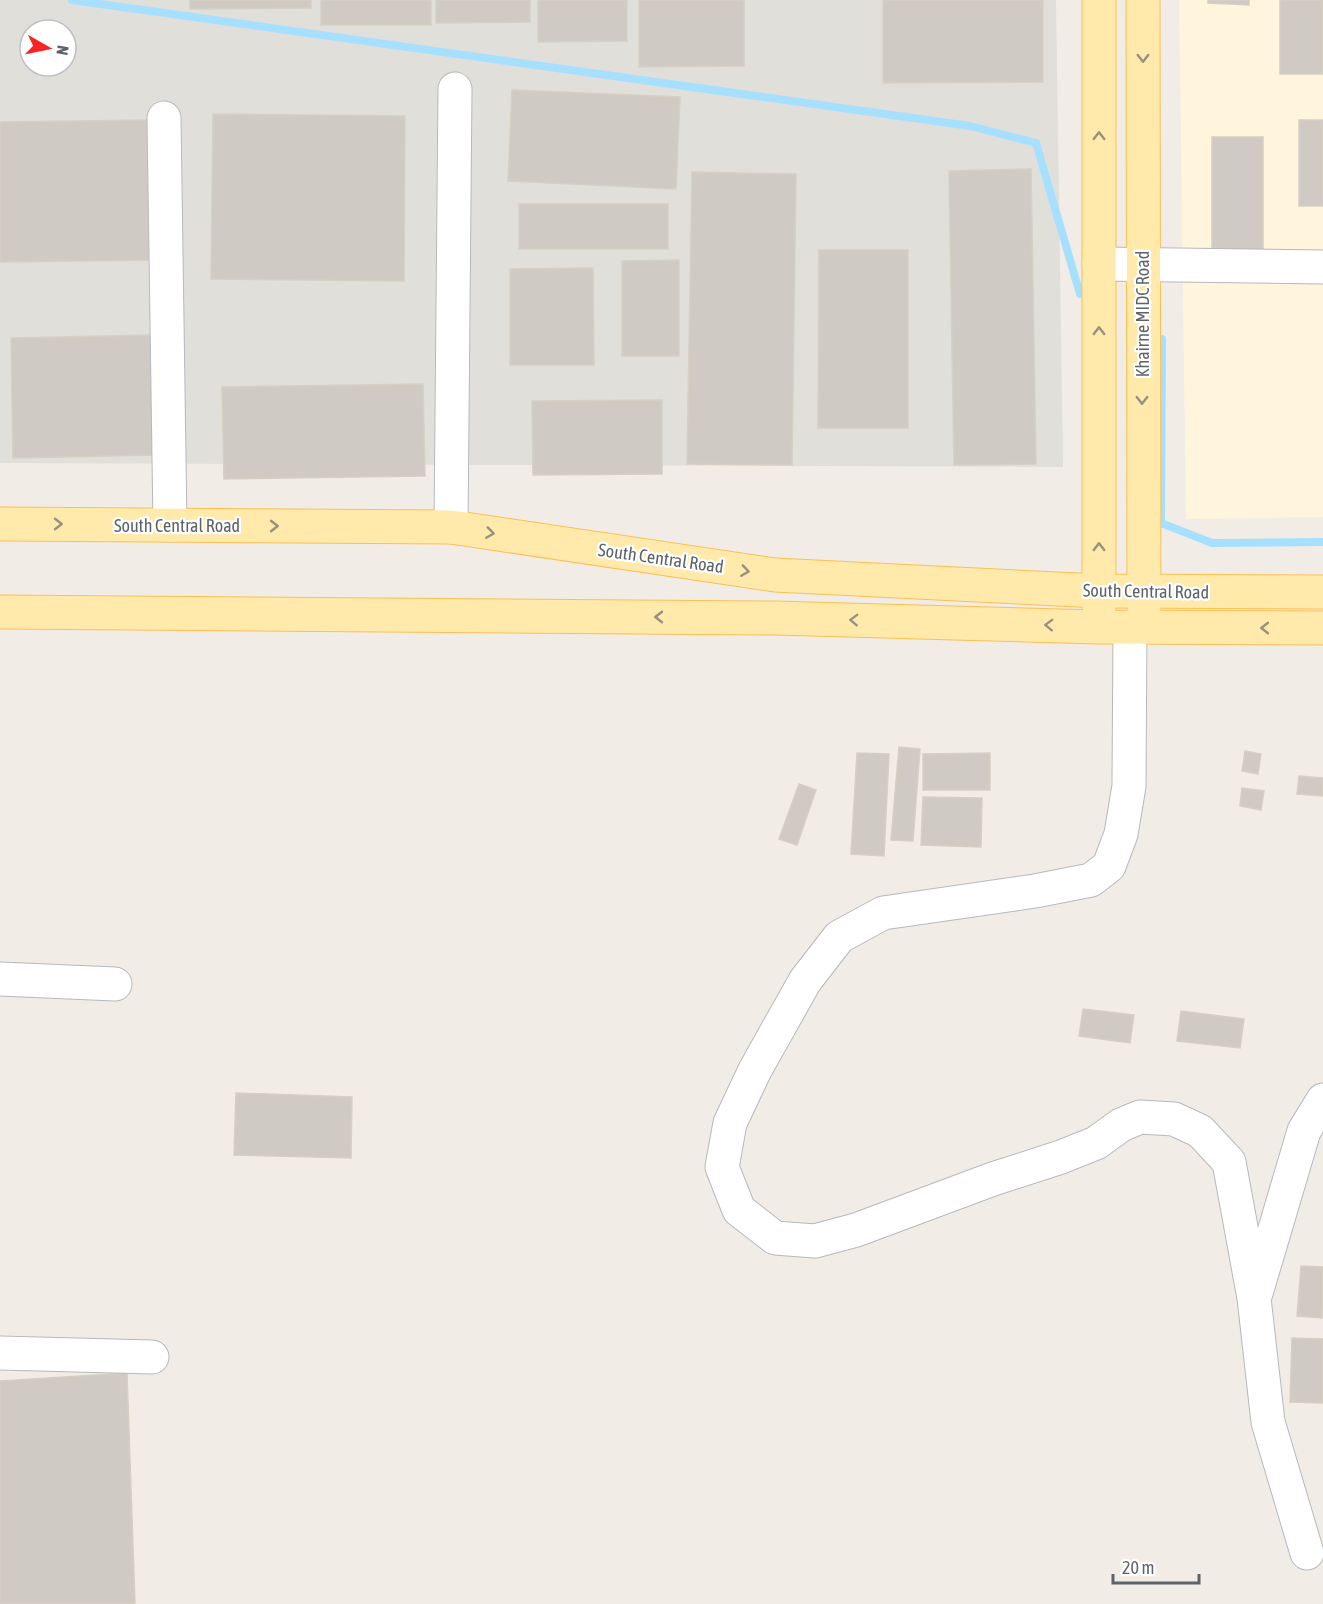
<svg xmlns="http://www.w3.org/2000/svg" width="1323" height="1604" viewBox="0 0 1323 1604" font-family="'Asap Condensed',sans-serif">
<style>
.commercial{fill:#fff4dc}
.industrial{fill:#e1dfda;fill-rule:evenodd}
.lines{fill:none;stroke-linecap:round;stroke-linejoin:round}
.stream{stroke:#a7e0ff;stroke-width:8}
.building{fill:#cfcac4;stroke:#d6cfc3;stroke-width:1.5}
.minor-casing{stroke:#b6b9bd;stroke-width:35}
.major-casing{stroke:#febf51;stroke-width:35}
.minor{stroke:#fff;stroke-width:33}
.major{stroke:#ffeaac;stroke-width:33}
.oneway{stroke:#96927f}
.labels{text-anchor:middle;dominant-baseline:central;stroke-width:4.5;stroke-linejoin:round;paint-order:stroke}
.street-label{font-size:18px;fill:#5d6367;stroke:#fff}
</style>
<rect width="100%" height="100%" fill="#f1ede6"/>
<polygon class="commercial" points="1179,0 1323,0 1323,517 1186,519"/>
<path class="industrial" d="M0,0H1056L1063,467L0,463ZM30,30H66V66H30Z"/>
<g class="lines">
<g class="stream">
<polyline points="72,0 970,126 1036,143 1080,294"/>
<polyline points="1162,339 1161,523 1212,543 1323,542"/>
</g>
</g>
<g class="building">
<polygon points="190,0 311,0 311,8 190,9"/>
<rect x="321" y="0" width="110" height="25"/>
<polygon points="436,0 530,0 530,22 436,23"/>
<polygon points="538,0 627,0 627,41 538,42"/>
<polygon points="639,0 744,0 744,66 639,67"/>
<polygon points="883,0 1043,0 1043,82 883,83"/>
<polygon points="1208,0 1249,0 1249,5 1208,3"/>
<rect x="1280" y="0" width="43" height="74"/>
<polygon points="512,90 680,97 676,189 508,181"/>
<polygon points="213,114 405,116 404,281 211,279"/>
<polygon points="147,120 149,260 0,262 0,122"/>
<rect x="1299" y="120" width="24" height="86"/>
<rect x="1212" y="137" width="51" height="115"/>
<polygon points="1031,169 1036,464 954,465 949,171"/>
<polygon points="692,172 796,174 792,465 687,464"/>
<rect x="519" y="204" width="149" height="45"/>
<polygon points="819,250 908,250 908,428 818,428"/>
<polygon points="679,260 679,356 622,356 622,261"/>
<polygon points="593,268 594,365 510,365 510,269"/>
<polygon points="152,335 154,455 13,458 11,338"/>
<polygon points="423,384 425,476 224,479 222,387"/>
<polygon points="662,400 662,474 533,475 532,401"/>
<polygon points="899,747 920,749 913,841 891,840"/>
<polygon points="1245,751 1261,754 1258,774 1242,771"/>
<polygon points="857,753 889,754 884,856 851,854"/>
<polygon points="990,753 990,790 923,790 923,754"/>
<polygon points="1299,776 1323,778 1323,796 1297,794"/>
<polygon points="799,784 816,790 797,845 779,839"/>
<polygon points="1242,788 1264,791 1261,810 1240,806"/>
<polygon points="923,797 982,798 981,847 921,845"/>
<polygon points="1083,1009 1134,1015 1130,1043 1079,1036"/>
<polygon points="1181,1011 1244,1019 1240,1048 1177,1041"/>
<polygon points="236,1093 352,1097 351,1158 234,1155"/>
<polygon points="1301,1266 1323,1267 1322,1318 1297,1316"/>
<polygon points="1292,1338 1323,1339 1323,1403 1290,1402"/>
<polygon points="127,1373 135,1604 0,1604 0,1381"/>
</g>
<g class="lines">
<g class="minor-casing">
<g id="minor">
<polyline points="164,118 170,525"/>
<polyline points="1099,264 1323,267"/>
<polyline points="451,527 455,89"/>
<polyline points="1130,627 1129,786 1121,834 1109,866 1091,880 1035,891 883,913 839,937 805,981 755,1070 730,1123 722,1167 739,1210 775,1238 815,1241 856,1230 993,1179 1061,1157 1096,1143 1121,1125 1140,1117 1174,1119 1200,1131 1229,1162 1254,1298 1268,1422 1307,1553"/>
<polyline points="0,979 115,984"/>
<polyline points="1256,1293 1304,1131 1323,1100"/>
<polyline points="0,1353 152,1357"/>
</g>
</g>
<g class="major-casing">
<g id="major">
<polyline points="1099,0 1099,613"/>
<polyline points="1143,0 1144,613"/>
<polyline points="0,524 451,527 775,575 1099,591 1323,592"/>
<polyline points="0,612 775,618 1098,627 1323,628"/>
</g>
</g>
<use href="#minor" class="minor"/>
<use href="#major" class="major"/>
</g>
<defs><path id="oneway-chevron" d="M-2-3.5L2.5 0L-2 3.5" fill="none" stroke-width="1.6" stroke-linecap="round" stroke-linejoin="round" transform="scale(1.5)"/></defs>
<g class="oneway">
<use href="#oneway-chevron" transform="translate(1143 58) rotate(90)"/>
<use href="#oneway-chevron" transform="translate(1099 136) rotate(-90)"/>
<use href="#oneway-chevron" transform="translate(1099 331) rotate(-90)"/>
<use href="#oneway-chevron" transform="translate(1142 400) rotate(90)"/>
<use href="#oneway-chevron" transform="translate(58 524)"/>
<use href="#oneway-chevron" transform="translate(274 526)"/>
<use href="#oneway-chevron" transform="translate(490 533) rotate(8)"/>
<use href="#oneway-chevron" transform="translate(1099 547) rotate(-90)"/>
<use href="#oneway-chevron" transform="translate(745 571) rotate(8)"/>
<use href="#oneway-chevron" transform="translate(659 617) rotate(-180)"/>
<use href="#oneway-chevron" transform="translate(854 620) rotate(-178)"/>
<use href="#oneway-chevron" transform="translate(1049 625) rotate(-178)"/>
<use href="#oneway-chevron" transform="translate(1265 628) rotate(-180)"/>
</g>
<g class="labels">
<g class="street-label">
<text transform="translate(1142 314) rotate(-90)">Khairne MIDC Road</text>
<text x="177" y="525">South Central Road</text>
<text transform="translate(661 558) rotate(8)">South Central Road</text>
<text transform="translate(1146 591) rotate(1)">South Central Road</text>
</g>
</g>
<g transform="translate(48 48) rotate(99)"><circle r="28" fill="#ffffff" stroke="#bec1c2" stroke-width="1.5"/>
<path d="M0-4.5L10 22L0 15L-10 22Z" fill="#f92325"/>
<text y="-9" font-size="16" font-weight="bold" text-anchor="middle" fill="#5d6367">N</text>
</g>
<path d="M1113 1574v9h86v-9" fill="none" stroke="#5d6367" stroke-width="3"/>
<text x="1122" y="1574" font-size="18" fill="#5d6367" stroke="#ffffff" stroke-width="4.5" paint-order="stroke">20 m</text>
</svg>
